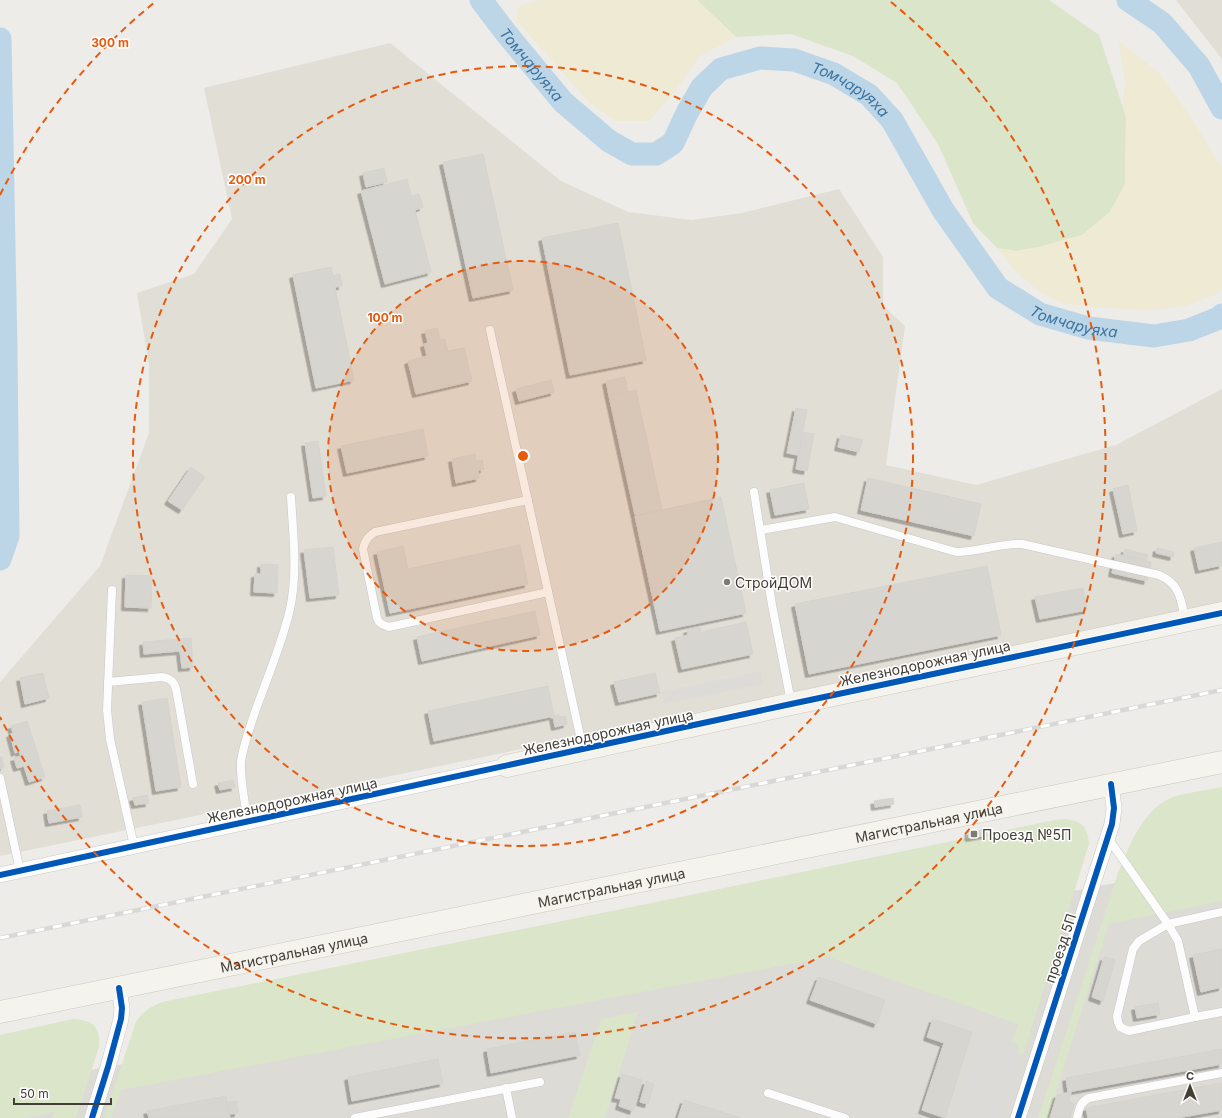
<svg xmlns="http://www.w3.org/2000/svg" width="1222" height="1118" viewBox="0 0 1222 1118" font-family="Inter,sans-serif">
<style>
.residential{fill:#e1ded5}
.industrial{fill:#dddbd6}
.green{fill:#dae5ca}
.sand{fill:#efead4}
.parking{fill:#dcdbd7}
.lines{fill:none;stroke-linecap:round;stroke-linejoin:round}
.river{stroke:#bcd6e7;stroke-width:23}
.building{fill:#d6d5d0;stroke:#d5d3ce;filter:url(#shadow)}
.lane-casing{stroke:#c9c8c4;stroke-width:9}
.street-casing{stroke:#c9c8c4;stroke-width:16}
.secondary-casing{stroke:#ccc9bf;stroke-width:23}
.lane{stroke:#fcfcfc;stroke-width:8}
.street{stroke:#fcfcfc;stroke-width:15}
.secondary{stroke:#f5f3ee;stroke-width:22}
.rail-casing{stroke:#d8d8d7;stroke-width:4.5}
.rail{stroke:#fff;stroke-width:3;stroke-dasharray:9;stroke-linecap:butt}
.cycleway-casing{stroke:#fff;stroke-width:8}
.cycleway{stroke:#0057b8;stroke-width:6}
.ring{fill:none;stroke:#e8590c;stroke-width:2;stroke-dasharray:7 5}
.poi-dot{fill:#7e7a74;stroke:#fff;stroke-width:1.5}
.labels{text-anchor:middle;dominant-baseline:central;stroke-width:3;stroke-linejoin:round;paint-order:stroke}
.poi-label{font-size:14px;fill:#423d35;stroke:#fff;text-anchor:start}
.street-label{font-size:14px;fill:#423d35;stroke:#fff}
.water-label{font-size:15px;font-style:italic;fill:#3b74a1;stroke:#fff}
.centre{fill:#e8590c;stroke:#fff;stroke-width:2}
.ring-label{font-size:12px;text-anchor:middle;font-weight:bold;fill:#e8590c;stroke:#fff;stroke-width:3;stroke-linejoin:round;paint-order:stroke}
</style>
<defs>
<filter id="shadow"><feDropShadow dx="-3.5" dy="3.5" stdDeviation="0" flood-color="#0004"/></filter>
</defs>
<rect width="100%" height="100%" fill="#edece8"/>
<g class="residential">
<polygon points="1176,0 1222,0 1222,59"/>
<polygon points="390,43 561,181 628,212 692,220 742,213 839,189 883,257 883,306 905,326 886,465 976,485 1116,445 1222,389 1222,602 474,759 0,856 0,682 100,566 149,433 149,365 137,293 194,274 232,219 204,88"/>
</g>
<polygon class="industrial" points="1222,862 1222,1118 0,1118 0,1086 823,940"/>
<g class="green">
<polygon points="697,0 1049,0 1099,35 1126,117 1125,184 1110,212 1082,235 1039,247 1016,251 997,248 973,223 938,144 897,83 853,56 791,34 736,37"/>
<path d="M1222,787V901L1109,924L1048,1118H1038L1118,873C1131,842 1144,805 1179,795C1193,792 1208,790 1222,787Z"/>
<path d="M1065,819C1082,821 1088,827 1089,844L1023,1055L1017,1053L1019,1045L1012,1042L1018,1024L828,957L121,1090L111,1118H104L136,1022C143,1011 151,1007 162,1002L666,900L1055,820Z"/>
<polygon points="638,1012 605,1118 568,1118 601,1019"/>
<path d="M73,1019C92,1020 101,1026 99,1047L76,1118H52L54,1112L25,1118H0V1035Z"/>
</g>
<g class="sand">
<polygon points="541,0 697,0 736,37 700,56 674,92 649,121 616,121 590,103 516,20 519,6"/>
<polygon points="1118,40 1161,75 1188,113 1222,167 1222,289 1215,295 1186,306 1151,310 1092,307 1062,303 1040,292 1017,273 997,248 1016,251 1039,247 1082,235 1110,212 1125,184 1126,117 1122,100 1126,85"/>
</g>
<g class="parking">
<polygon points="761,671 763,684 664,704 661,692"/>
<polygon points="980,1035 1017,1047 1015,1054 1019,1055 999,1118 954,1118"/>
</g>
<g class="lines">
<g class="river">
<path id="s1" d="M481,0L506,33L563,102L609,141L632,154H656L673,143L687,113L702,87L721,69L760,58L794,60L834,74L869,95L892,120L943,210L998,288L1040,314L1088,328L1154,336L1189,330L1219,318L1222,315"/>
<polyline points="1128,0 1162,23 1199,66 1222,108"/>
<polyline points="0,39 6,350 8,536 0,559"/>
</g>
</g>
<g class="building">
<polygon points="483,154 513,290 473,298 443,162"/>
<polygon points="384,168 387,182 366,187 363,173"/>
<polygon points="407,179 411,196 419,194 423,207 415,210 431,272 385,284 361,191"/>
<polygon points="618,223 646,360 570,375 542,238"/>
<polygon points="331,267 333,276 340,274 342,286 335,287 354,380 316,388 293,275"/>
<polygon points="437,328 440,340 445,339 448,351 464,348 472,381 416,394 408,361 427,356 424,344 428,343 425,331"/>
<polygon points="625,377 628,392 609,396 606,381"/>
<polygon points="551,380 554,392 519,401 516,389"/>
<polygon points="636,390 662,510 635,515 609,396"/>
<polygon points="796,408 807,410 798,455 787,453"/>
<polygon points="423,429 428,456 347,473 341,446"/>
<polygon points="803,432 814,434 807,471 796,469"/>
<polygon points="841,435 863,440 859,452 838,447"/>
<polygon points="318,441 326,496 313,498 305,443"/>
<polygon points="475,454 476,461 482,460 484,469 478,470 479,478 456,483 452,459"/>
<polygon points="191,467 205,477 182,510 168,501"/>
<polygon points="868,478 981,504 974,536 861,510"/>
<polygon points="804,483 809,509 775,515 770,490"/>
<polygon points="1128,485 1137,531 1123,534 1113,489"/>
<polygon points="721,497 746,613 660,631 635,516"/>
<polygon points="1222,542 1222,565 1199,570 1194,548"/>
<polygon points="520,545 528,584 390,613 377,552 403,546 408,569"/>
<polygon points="333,547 339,595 310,598 304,550"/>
<polygon points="1157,548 1174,552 1173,557 1156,553"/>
<polygon points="1125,549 1148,555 1146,561 1123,556"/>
<polygon points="1116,554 1151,562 1147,581 1112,573"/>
<polygon points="261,564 278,565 277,593 254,592 255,574 261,574"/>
<polygon points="987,566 1001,635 809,674 795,604"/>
<polygon points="126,575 152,576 151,608 125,607"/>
<polygon points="1083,588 1087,610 1040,619 1035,597"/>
<polygon points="535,611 540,635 422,661 417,637"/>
<polygon points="746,622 753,654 682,669 675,638 688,635 687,630 700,627 701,632"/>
<polygon points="191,638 193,667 182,668 180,651 144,654 143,642"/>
<polygon points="43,673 49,698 25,704 20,678"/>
<polygon points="655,673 660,693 619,702 614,682"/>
<polygon points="548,686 554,716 434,741 428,711"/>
<polygon points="167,698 181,787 156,791 142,702"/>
<polygon points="559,715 559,717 565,716 567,724 555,727 553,716"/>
<polygon points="27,721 45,777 29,782 24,766 17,768 14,758 21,756 19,751 15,753 10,734 13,733 11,726"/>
<polygon points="0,757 2,757 4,767 0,768"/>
<polygon points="233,780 235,787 220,790 218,783"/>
<polygon points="147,795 149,803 135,805 133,798"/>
<polygon points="893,798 894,804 875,807 874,801"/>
<polygon points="80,805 82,817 49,823 47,811"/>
<polygon points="986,829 987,835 969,838 968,832"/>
<polygon points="1222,949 1222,987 1201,992 1193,955"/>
<polygon points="1104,957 1115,960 1103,1001 1092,997"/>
<polygon points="819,977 885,1000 877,1024 810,1000"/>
<polygon points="1158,1003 1160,1014 1137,1018 1135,1007"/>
<polygon points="933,1019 972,1032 945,1118 922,1110 944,1043 927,1037"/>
<polygon points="575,1032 580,1055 491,1073 487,1049"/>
<polygon points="1222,1049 1222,1064 1068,1092 1066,1078"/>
<polygon points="438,1059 443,1083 352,1101 348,1077"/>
<polygon points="622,1074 642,1080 633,1111 619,1106 621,1099 615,1098"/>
<polygon points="646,1081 654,1084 648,1104 640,1102"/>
<polygon points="1222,1083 1222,1110 1177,1118 1088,1118 1086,1108"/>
<polygon points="1071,1092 1069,1102 1074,1104 1070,1118 1050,1118 1057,1095"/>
<polygon points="226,1096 230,1118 149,1118 147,1111"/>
<polygon points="684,1100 741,1118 678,1118"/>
<polygon points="236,1101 238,1113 230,1114 227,1102"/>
</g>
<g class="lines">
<g class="lane-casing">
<g id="lane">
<polyline points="490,330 583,749"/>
<polyline points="754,492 772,605 791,702"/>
<path d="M528,500L375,532C368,537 365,540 363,549L377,618C379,624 383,625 389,627L548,592"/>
<path d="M761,530L835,517L956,552C978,552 1000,543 1022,544L1159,575C1180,584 1181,599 1185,620"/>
<polyline points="112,590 107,710 110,739 134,846"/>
<path d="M108,682L162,677C173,679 175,683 177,694L193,784"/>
<polyline points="0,778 20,871"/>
<path d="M248,822C245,802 240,782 241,762C243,745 250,728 255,712C267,678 282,644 290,609C298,572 293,534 291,497"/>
<polyline points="1108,838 1168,924 1178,941 1195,1017 1222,1012"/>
<polyline points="1195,1017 1129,1031 1120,1027 1118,1022 1117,1016 1133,949 1139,941 1168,924 1222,912"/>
<polyline points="506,1088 512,1118"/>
<polyline points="768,1093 845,1118"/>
<polyline points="355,1118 540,1082"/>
<path d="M1077,1118C1079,1109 1080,1102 1089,1098L1222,1073"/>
</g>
</g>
<g class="street-casing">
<g id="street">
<polyline points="0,875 507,766"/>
<polyline points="92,1118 108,1067 121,1019 122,1008 119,988"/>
<polyline points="1018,1118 1112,824 1114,808 1111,784"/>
</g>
</g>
<g class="secondary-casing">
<g id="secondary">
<polyline points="507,766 791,704 1222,613"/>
<path id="s2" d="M0,1012L1222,762"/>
</g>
</g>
<use href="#lane" class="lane"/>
<use href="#street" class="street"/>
<use href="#secondary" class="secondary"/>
<g class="rail-casing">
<polyline id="rail" points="0,938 1222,690"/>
</g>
<use href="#rail" class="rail"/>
<g class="cycleway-casing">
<g id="cycleway">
<polyline points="0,875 791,704 1222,613"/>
<polyline points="92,1118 108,1067 121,1019 122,1008 119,988"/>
<polyline points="1018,1118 1112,824 1114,808 1111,784"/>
</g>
</g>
<use href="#cycleway" class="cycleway"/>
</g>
<circle cx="523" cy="456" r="195" fill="#e8590c" fill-opacity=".12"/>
<g class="ring">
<circle cx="523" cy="456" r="195"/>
<circle cx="523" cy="456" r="390"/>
<path d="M0 195A584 584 0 0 1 155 2M891 2A584 584 0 1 1 0 717"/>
</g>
<g class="poi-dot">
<circle cx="727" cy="582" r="4"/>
<rect x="970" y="830" width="8" height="8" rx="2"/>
</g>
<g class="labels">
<g class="poi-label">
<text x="735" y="582">СтройДОМ</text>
<text x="982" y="834">Проезд №5П</text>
</g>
<g class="street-label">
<text transform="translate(925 663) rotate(-12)">Железнодорожная улица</text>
<text transform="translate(608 732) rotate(-12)">Железнодорожная улица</text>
<text transform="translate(292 800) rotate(-12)">Железнодорожная улица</text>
<text stroke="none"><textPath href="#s2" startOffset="948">Магистральная улица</textPath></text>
<text stroke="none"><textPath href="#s2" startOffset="624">Магистральная улица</textPath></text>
<text transform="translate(1060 948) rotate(-72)">проезд 5П</text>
<text stroke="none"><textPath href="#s2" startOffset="300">Магистральная улица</textPath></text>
</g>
<g class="water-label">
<text stroke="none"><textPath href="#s1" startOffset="82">Томчаруяха</textPath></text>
<text stroke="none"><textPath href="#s1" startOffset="490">Томчаруяха</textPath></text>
<text stroke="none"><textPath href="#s1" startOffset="826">Томчаруяха</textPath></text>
</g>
</g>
<circle cx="523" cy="456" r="6" class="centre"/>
<g class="ring-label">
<text x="110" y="47">300 m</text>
<text x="247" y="184">200 m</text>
<text x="385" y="322">100 m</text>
</g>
<g transform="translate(1190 1086)" stroke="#ffffff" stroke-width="3" paint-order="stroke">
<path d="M0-3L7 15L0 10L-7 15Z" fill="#423d35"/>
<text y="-6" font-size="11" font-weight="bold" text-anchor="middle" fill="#423d35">С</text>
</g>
<path d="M14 1098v6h97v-6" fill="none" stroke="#423d35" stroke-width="2"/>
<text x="20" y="1098" font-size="12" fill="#423d35" stroke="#ffffff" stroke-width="3" paint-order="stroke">50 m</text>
</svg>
